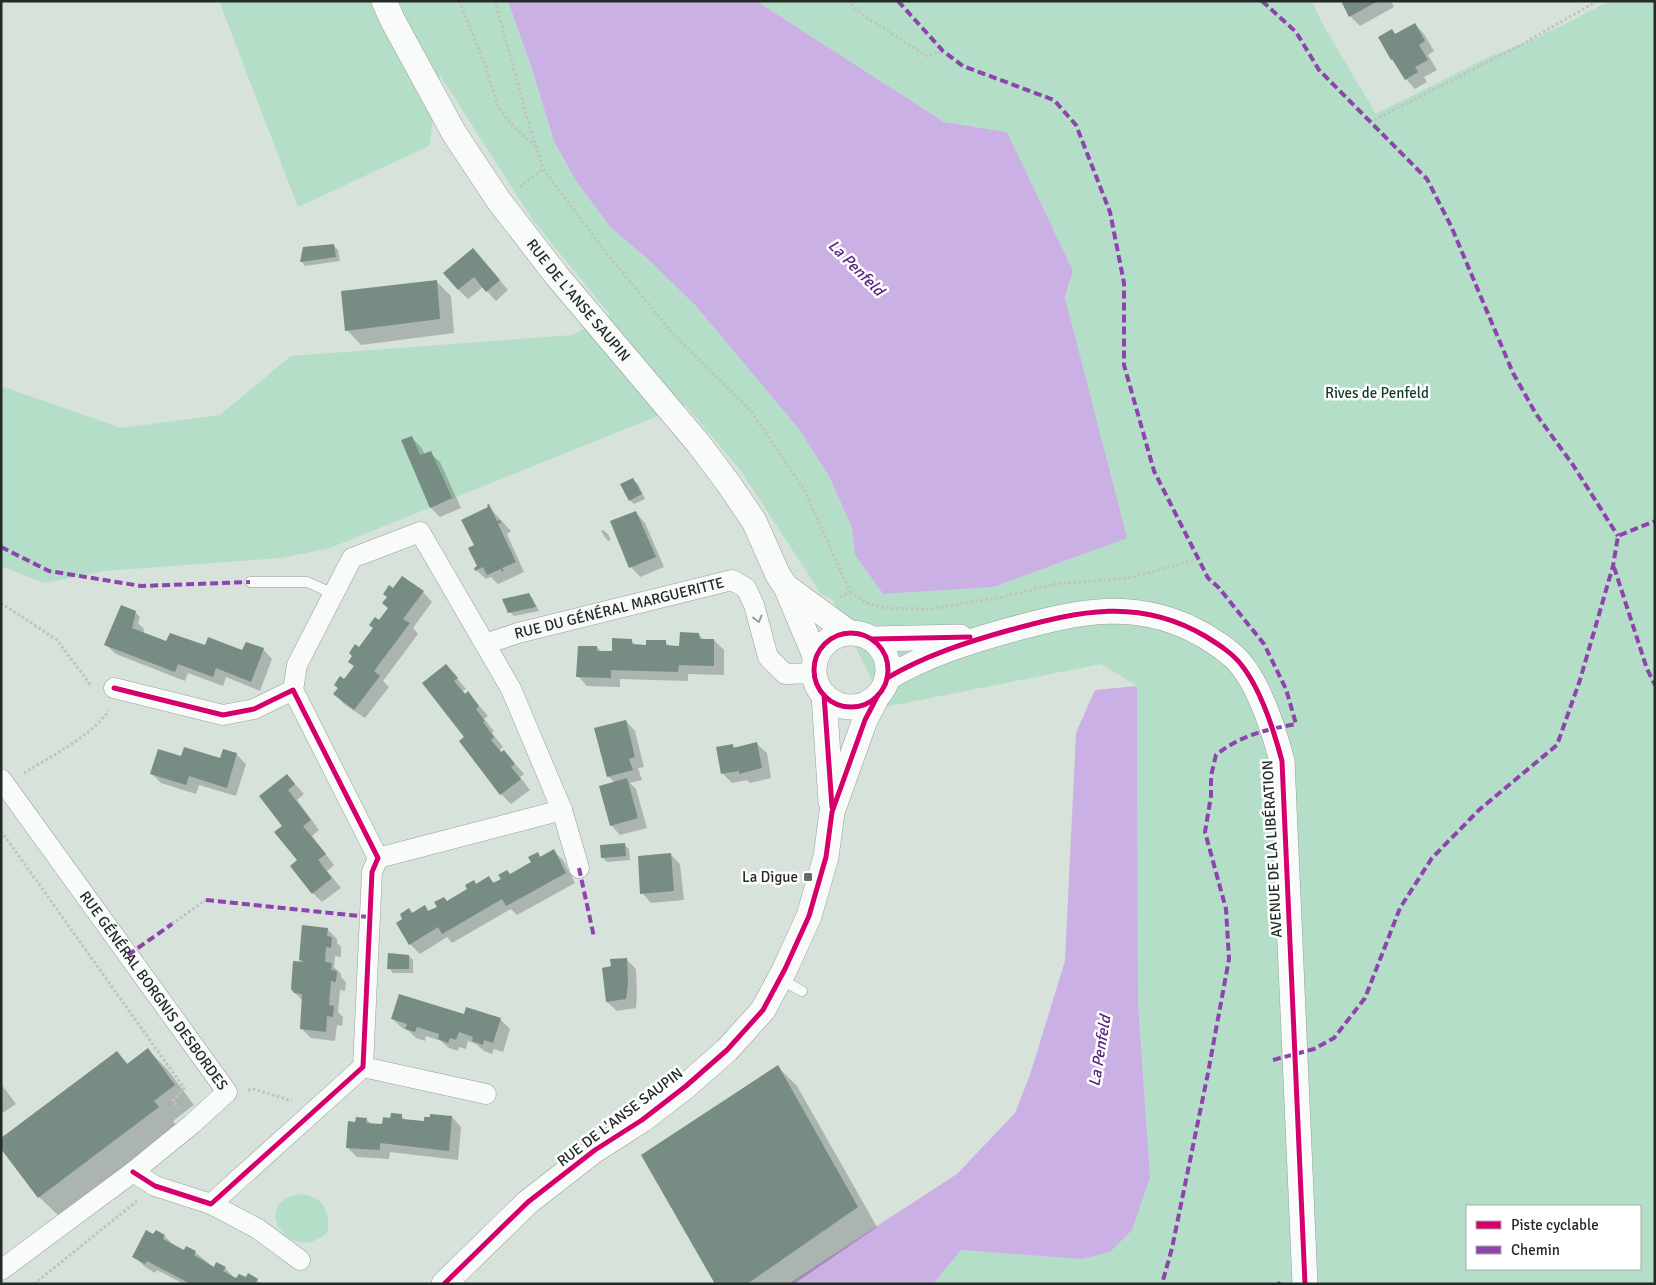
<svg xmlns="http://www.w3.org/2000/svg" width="1656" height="1285" viewBox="0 0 1656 1285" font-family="Signika,sans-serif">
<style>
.green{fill:#b4dec7;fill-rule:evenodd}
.water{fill:#cab0e4}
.shadow{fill:#0003}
.building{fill:#778c83}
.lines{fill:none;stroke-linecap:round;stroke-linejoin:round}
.service-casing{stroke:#979f9a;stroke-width:11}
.minor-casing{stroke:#979f9a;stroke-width:21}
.tertiary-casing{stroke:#979f9a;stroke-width:26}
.path{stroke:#c0c3c1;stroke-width:3;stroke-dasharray:2.5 2.5;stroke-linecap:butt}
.service{stroke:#f9fbfa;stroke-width:10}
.minor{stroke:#f9fbfa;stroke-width:20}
.tertiary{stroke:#f9fbfa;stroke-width:25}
.quiet{stroke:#8e44ad;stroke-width:4;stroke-dasharray:8 4;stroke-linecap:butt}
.cycleway-casing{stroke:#fff;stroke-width:8}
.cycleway{stroke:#d6006c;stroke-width:5}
.oneway{stroke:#999d9b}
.poi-dot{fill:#626b66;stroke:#fff;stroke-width:2}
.labels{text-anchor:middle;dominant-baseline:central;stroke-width:5;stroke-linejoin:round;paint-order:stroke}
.street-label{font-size:15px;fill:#232b27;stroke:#fff}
.park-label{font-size:15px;fill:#0f3b28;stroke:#fff}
.poi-label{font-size:15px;fill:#232b27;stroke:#fff;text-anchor:end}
.water-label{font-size:16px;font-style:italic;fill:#59247e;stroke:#fff}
</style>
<rect width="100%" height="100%" fill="#d7e2db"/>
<g class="green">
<path d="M219,1H508L532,69L554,141L576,181L611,228L649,260L695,305L799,429L829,476L852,528L855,555L883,594L993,587L1073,271L1007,132L944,122L756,1H1312L1322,23L1376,114L1489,57L1537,38L1610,1H1655V1284H933L960,1250L1081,1259L1150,1177L1138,1001L1137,686L1101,664L885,707L833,600L821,594L741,471L685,405L330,548L280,558L105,571L44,583L1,566V386L121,428L220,415L291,356L573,335L610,315L532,219L440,75L429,146L298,207ZM1467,1206H1640V1269H1467Z"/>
<path d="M294,1195C298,1195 303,1194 306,1195C325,1198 331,1217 327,1233C322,1236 316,1241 310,1242C291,1247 268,1225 278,1206C281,1200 288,1198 294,1195Z"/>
</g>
<g class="water">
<polygon points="508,1 756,1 944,122 1007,132 1073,271 1065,298 1127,538 993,587 883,594 855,555 852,528 829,476 799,429 695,305 649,260 611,228 576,181 554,141 532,69"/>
<polygon points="1137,686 1138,1001 1150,1177 1132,1230 1110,1252 1081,1259 961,1250 933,1284 788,1284 957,1174 1015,1113 1030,1075 1065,961 1076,733 1095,690"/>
</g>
<g class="shadow">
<polygon points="1342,1 1391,1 1394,7 1360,26 1350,16"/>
<polygon points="1415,24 1424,34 1434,51 1428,55 1437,70 1424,77 1427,82 1415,89 1406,79 1397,65 1392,59 1392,30 1396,35"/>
<polygon points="333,245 338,250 340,261 305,266 301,261"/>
<polygon points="473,249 508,290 496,301 483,287 468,299 458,289"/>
<polygon points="436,281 451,296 454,333 361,345 347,330"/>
<polygon points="412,438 421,447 425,455 430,453 440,462 461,508 440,517 431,508 403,441"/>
<polygon points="633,480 638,484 645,499 634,504 630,500"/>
<polygon points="490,508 511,531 507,534 524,572 498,584 491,577 486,579 476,570 479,567 475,546"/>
<polygon points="636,513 645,523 664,567 640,577 631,567"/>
<polygon points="603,530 608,534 611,540 608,541 604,536 601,531"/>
<polygon points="394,589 423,592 432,602 413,628 418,634 383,681 389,687 365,718 344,704 335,694 355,667 349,662 389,608"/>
<polygon points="529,594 533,599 539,611 514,616 510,612"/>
<polygon points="135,612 140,617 138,623 144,629 143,634 167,643 243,652 263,649 272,659 260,691 226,677 223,686 188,673 185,681 116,654 106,645"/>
<polygon points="699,635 704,640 714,640 724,650 724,675 688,674 688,681 620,679 620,687 587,686 578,676 597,647 602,652 613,652 631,640 636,646 647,646 665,642 670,647 681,647"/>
<polygon points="446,665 466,689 463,691 466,695 468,693 488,716 484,719 494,731 492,733 503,747 500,750 502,753 504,751 524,774 520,777 530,790 511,804 501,794 460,742 466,737"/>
<polygon points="626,721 635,731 644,767 638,768 642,780 630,783 636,789 647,828 620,835 611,825 615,783 608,776"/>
<polygon points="757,744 767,753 771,778 750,783 747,780 732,783 723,774 732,745 736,748"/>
<polygon points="236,754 246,764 236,796 199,785 196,794 161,783 151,773 220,759"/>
<polygon points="287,775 304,794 297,800 319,830 312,836 334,865 327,871 341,888 322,902 313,893 284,826"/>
<polygon points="624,845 629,849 630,860 607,862 602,857"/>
<polygon points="553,851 563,860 575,883 517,915 511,909 452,943 447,937 420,954 410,944 398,923 404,919 409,910 413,914 425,907 430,912 468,889 473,881 477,885 489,877 495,884 533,862 538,854 541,857"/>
<polygon points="670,854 680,864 684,900 651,903 642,893"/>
<polygon points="327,929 337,939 337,943 341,947 341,957 335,956 334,967 341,974 341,977 346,982 345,991 340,990 338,1012 343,1017 342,1026 337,1025 335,1041 311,1038 301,1028 303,1001 295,993 303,963 300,960"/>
<polygon points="409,956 413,960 413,973 393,973 389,968"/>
<polygon points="627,960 636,969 637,994 636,1008 617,1011 607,1002 613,967"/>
<polygon points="465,1016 500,1019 510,1029 503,1052 494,1049 492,1054 484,1051 476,1044 468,1041 466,1049 459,1047 458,1051 449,1048 441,1041 426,1036 425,1041 416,1038 409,1031 402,1028 393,1019"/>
<polygon points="148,1050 167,1069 194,1105 173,1121 177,1127 59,1216 39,1197 117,1053 128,1064"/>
<polygon points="778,1067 797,1086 877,1227 794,1284 717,1284"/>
<polygon points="1,1084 16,1104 1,1114"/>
<polygon points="401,1116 407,1121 425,1123 452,1117 461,1127 458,1160 390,1152 389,1159 357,1157 347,1147 356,1123 366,1119 371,1124 383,1126"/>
<polygon points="154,1235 164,1236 174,1245 184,1252 195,1252 214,1268 225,1268 234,1278 257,1280 261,1284 184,1284 157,1270 155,1273 144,1266 134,1256"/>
</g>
<g class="building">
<polygon points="1341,1 1378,1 1349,17"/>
<polygon points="1415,23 1425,41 1419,45 1428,60 1415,67 1418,72 1405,80 1392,59 1391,60 1378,37 1392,29 1395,34"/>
<polygon points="334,244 336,257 300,262 303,247"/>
<polygon points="473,248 500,280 486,292 474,277 458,290 443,273"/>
<polygon points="437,280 440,319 345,331 341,291"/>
<polygon points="412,436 420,455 431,451 452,498 430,508 401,440"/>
<polygon points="633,478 642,494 629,501 620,484"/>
<polygon points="489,504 497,521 500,520 501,522 498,524 516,562 502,568 504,571 502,572 501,569 487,575 483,567 475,571 474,568 477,566 468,548 474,545 461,520 488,507 487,505"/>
<polygon points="636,511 656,557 629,568 610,521"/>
<polygon points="402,576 424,591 403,619 410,623 374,671 380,676 354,710 333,694 338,688 334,685 340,676 344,679 354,666 348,662 352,656 349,653 355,644 359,647 373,628 369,625 375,617 379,620 388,608 382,603 387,597 383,594 389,585 393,588"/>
<polygon points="529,593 536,607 508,613 502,599"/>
<polygon points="121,605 136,611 132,628 166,641 170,633 205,645 208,637 242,650 246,642 264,648 251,682 216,668 213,677 178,664 175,672 104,645"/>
<polygon points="680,632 699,633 700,639 714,639 714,666 679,665 678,672 611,670 611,678 576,677 578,646 597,646 597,651 612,651 612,638 632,639 632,644 646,645 646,640 666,640 666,645 679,646"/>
<polygon points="446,664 458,678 454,681 465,694 468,691 479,706 476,709 485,721 483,722 494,737 491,740 501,752 504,750 515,764 511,767 521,779 500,795 459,741 464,737 422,683"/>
<polygon points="626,720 635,757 629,759 633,770 607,777 594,728"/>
<polygon points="757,742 762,768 739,774 739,771 721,774 716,747 733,744 733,748"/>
<polygon points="184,747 220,758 223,749 237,753 227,788 189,776 186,785 150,774 158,749 181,756"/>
<polygon points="287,774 295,784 288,790 311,820 303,826 326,854 318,860 332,878 312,894 290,866 297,860 274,832 282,826 259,796"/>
<polygon points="627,778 638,818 610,826 599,786"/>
<polygon points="625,843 626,856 601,858 600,845"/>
<polygon points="554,849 566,873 506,906 502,899 442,934 438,927 409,945 396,923 402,919 400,914 409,908 412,913 425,905 428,911 437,907 434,902 444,897 447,901 467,889 465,885 474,880 476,884 489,876 493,883 501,879 498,875 507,870 510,874 531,862 528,857 538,852 540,857"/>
<polygon points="671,853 674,891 640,894 638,856"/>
<polygon points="302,925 328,928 327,936 332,937 331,948 326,947 325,962 332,963 331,970 337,971 336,982 331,981 329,1005 334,1006 333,1017 327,1016 326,1032 300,1029 302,994 294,993 291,989 293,961 305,962 299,960"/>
<polygon points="388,953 409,955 409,969 387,969"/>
<polygon points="627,958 628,984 626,999 606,1002 602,968 611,966 610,959"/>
<polygon points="399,994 464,1014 466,1007 501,1018 493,1043 484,1040 483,1045 472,1041 473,1037 459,1032 456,1040 450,1038 448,1043 438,1039 439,1034 417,1027 415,1032 405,1029 407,1024 391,1019"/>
<polygon points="148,1048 175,1085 154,1101 159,1107 38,1198 1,1149 1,1138 117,1051 127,1064"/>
<polygon points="778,1065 858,1207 747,1284 715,1284 641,1155"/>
<polygon points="391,1113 402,1114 402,1119 424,1121 424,1117 430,1117 430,1114 452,1116 449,1151 380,1143 380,1150 346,1148 348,1121 355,1122 356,1117 367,1118 366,1123 382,1124 383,1117 390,1118"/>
<polygon points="146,1230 153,1234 156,1230 165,1235 163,1239 184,1250 186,1246 196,1251 194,1255 214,1267 216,1262 226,1267 223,1271 236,1278 239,1274 246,1277 248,1273 258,1279 255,1284 191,1284 147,1261 145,1264 132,1257"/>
</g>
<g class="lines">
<g class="service-casing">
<g id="service">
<polyline points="250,582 307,582 334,594"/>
<polyline points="780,979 802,991"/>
</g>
</g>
<g class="minor-casing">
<g id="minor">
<path id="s1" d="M485,644L518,633L732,580L746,588L754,605L768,657L785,674L814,673"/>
<polyline points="114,688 223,715 254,709 293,690 378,858 372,872 363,1067 211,1204 155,1186 133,1172"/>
<polyline points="293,690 297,665 352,558 420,532 511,689 562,810 378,858"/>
<path id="s2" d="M1,779L227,1092L192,1124L133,1172L1,1270"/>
<polyline points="562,810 579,868"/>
<polyline points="363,1067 486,1094"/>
<polyline points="211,1204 258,1229 300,1260"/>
</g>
</g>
<g class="tertiary-casing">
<g id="tertiary">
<path id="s3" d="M384,1L393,21L454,133L499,201L557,276L698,443L728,483L754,521L778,575L786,587L815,656"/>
<polyline points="788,588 848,632"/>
<circle cx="851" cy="670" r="37"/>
<polyline points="873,639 960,637"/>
<path d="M887,678C926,655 967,642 1010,630C1079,611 1139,597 1205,636C1218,644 1234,654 1243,667C1262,692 1274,731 1282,761L1305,1284"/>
<polyline points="824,695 831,802"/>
<polyline points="444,1284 528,1202 595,1150 642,1120 686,1086 727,1050 763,1010 785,969 809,916 826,857 832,812 865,720 878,695"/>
</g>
</g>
<g class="path">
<polyline points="459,1 486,67 498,107 515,128 535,146"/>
<polyline points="495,1 528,121 543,169 609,256 673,334 751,411 805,491 850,592 840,597"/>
<polyline points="847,1 867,18 927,56 943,51"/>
<polyline points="1370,122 1523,44 1597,1"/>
<polyline points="520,187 543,169"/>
<polyline points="850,592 867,603 885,608 930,609 1002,597 1056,584 1129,578 1197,559"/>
<polyline points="1,603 57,640 90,684 92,684"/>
<path d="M24,773C53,755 88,738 109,711"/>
<polyline points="1,831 184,1088 173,1101 179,1108"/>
<polyline points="172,924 206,900"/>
<polyline points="248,1090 254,1089 292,1101"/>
<polyline points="34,1284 137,1201"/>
</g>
<use href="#service" class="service"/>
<use href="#minor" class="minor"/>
<use href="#tertiary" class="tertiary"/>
<g class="quiet">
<path d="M898,1L943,51L963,66L1054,100L1076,125L1110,212L1124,283V365L1154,471L1208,578L1219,588L1264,644L1286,689L1296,724C1265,730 1241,735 1216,755L1211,776V796L1205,832L1226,909L1229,959L1208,1073L1172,1248L1162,1284"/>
<polyline points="1262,1 1296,32 1319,70 1427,179 1451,226 1513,373 1536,414 1573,465 1618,536"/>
<polyline points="1,547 49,571 141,586 250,582"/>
<polyline points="1614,567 1647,669 1655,685"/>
<polyline points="579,868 594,937"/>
<polyline points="206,900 369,917"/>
<polyline points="128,955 172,924"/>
<polyline points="1273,1060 1314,1049 1334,1038 1365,998 1400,908 1432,858 1479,810 1557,745 1580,680 1613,566 1618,536 1655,521"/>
<polyline points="1279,1284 1280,1282"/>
</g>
<g class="cycleway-casing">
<g id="cycleway">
<circle cx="851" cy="670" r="37"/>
<polyline points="873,639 970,637"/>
<path d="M887,678C926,655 967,642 1010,630C1079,611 1139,597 1205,636C1218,644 1234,654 1243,667C1262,692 1274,731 1282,761L1305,1284"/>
<polyline points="114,688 223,715 254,709 293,690 378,858 372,872 363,1067 211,1204 155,1186 133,1172"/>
<polyline points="824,695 832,807"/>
<polyline points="444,1284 528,1202 595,1150 642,1120 686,1086 727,1050 763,1010 785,969 809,916 826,857 832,812 865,720 878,695"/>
</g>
</g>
<use href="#cycleway" class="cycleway"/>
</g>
<defs><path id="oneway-chevron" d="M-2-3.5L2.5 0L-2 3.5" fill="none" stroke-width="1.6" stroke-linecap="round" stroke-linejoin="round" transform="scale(1.25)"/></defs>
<use class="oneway" href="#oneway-chevron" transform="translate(758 619) rotate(76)"/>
<rect class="poi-dot" x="803" y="872" width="10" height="10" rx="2.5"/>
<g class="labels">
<g class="street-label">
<text stroke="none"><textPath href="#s3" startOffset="358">RUE DE L'ANSE SAUPIN</textPath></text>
<text stroke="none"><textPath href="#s1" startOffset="139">RUE DU GÉNÉRAL MARGUERITTE</textPath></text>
<text transform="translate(1272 849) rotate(-93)">AVENUE DE LA LIBÉRATION</text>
<text stroke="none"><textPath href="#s2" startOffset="261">RUE GÉNÉRAL BORGNIS DESBORDES</textPath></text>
<text transform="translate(620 1117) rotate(-37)">RUE DE L'ANSE SAUPIN</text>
</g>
<g class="park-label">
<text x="1377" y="393">Rives de Penfeld</text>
</g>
<g class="poi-label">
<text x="798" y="877">La Digue</text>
</g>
<g class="water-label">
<text transform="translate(856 268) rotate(45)">La Penfeld</text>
<text transform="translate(1100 1051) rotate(-81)">La Penfeld</text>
</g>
</g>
<rect width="1656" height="1285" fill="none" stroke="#232b27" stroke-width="5"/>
<rect x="1466" y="1205" width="175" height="65" fill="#ffffff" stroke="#a7aaa9"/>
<rect x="1476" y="1221" width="25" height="8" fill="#d6006c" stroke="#a7aaa9"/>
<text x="1511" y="1230" font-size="15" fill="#232b27">Piste cyclable</text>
<rect x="1476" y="1246" width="25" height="8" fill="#8e44ad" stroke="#a7aaa9"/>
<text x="1511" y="1255" font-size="15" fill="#232b27">Chemin</text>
</svg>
